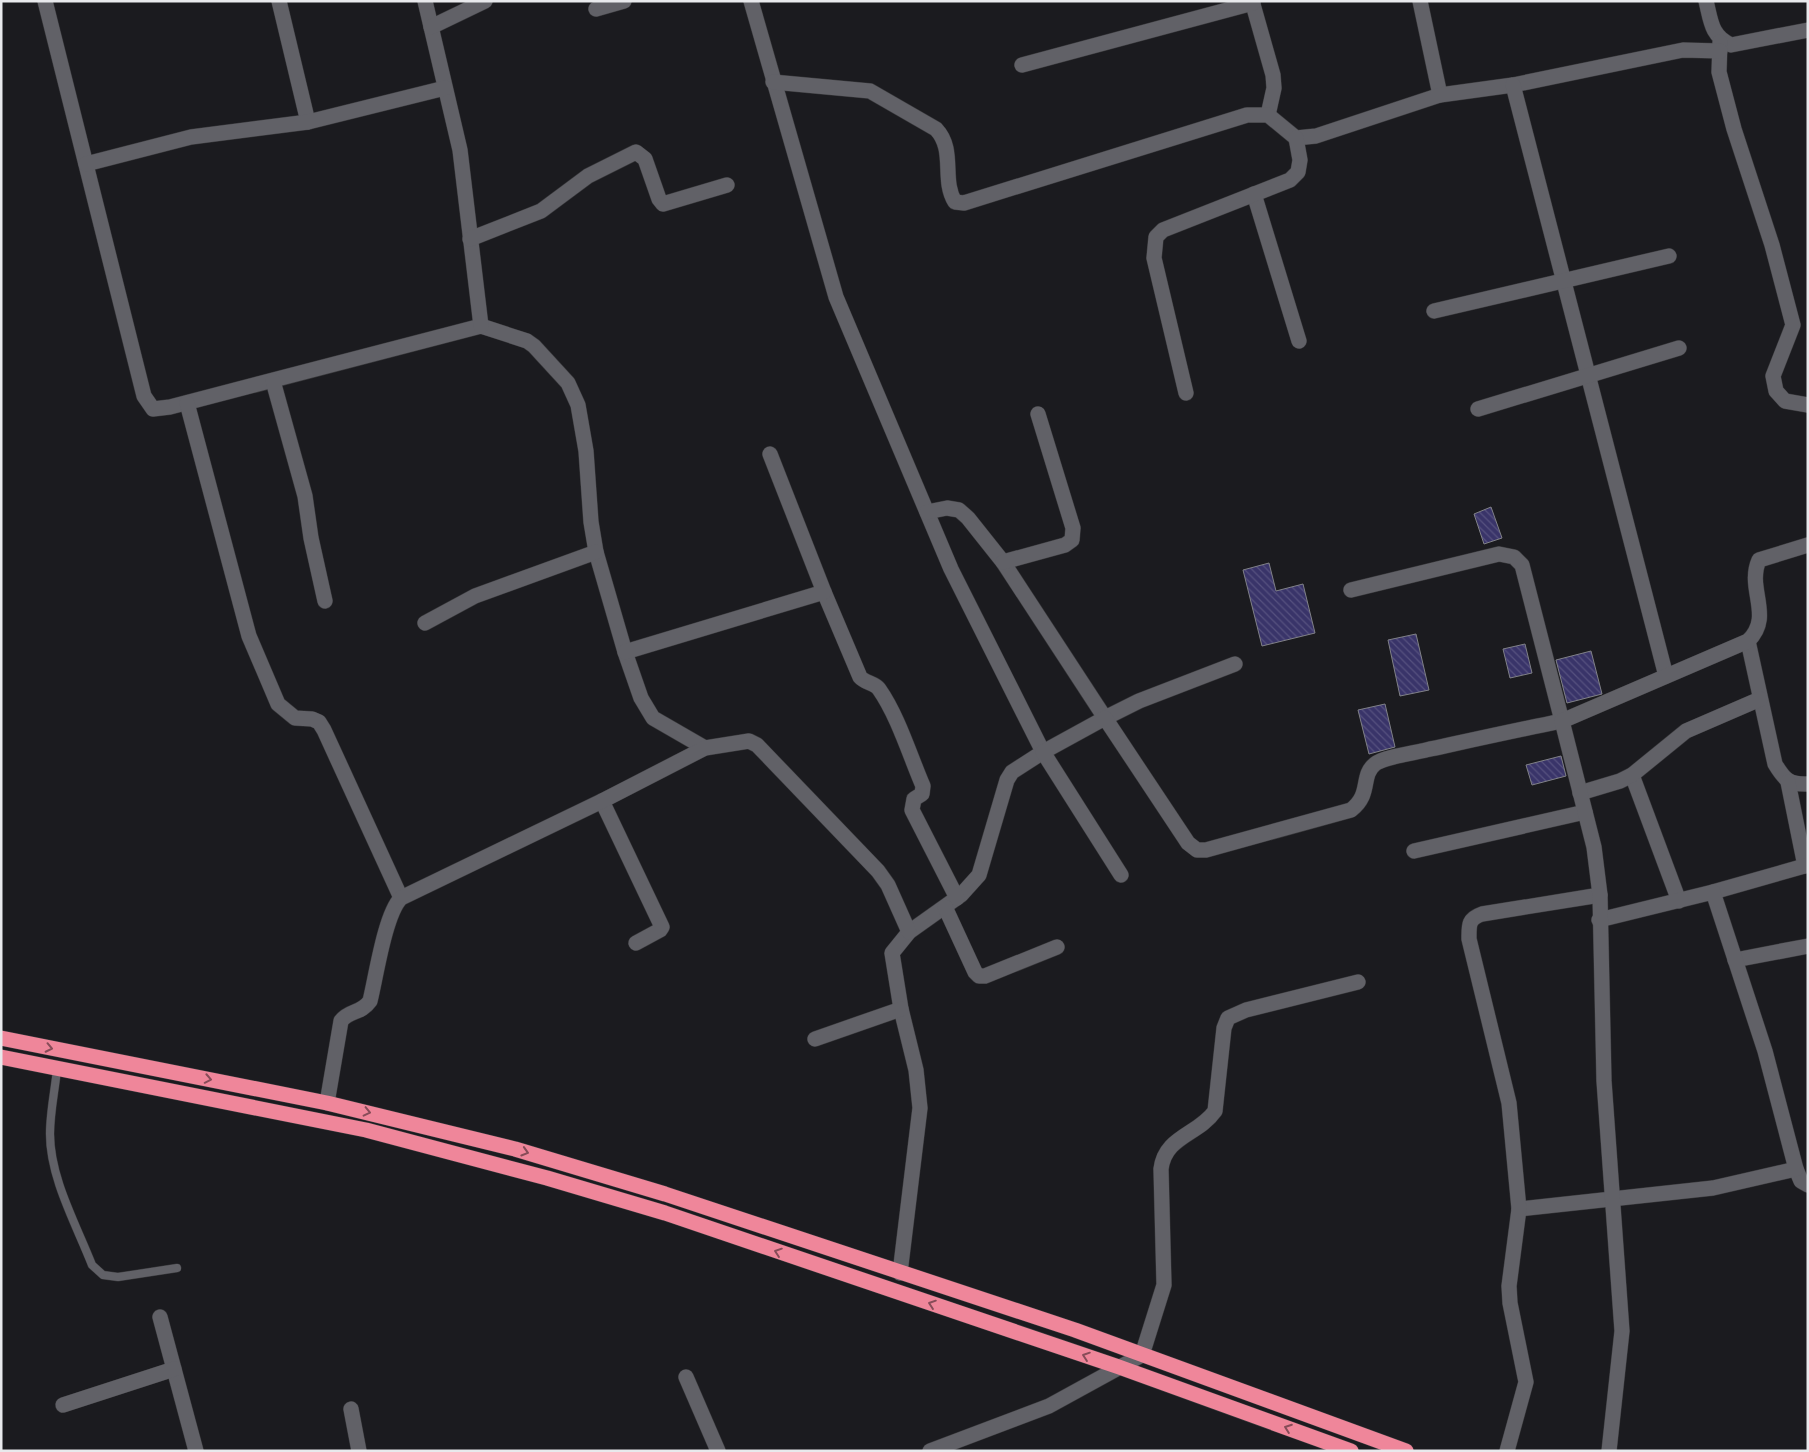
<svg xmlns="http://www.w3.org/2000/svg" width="1809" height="1452" viewBox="0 0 1809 1452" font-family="Manrope,sans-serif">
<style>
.building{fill:url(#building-back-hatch);stroke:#808187}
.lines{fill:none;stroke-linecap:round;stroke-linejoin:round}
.lane-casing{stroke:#38383b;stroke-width:9}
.street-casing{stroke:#38383b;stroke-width:16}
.highway-casing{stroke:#38383b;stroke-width:16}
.lane{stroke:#616167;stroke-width:8}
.street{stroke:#616167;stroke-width:15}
.highway{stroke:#ef869a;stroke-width:15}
.oneway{stroke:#864c58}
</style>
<defs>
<pattern id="building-back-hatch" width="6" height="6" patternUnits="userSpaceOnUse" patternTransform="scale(1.25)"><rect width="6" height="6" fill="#393469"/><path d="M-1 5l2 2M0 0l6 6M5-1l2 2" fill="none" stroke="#56517f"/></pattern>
</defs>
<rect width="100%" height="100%" fill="#1b1b1f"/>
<g class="building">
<polygon points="1491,507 1502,538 1484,544 1474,514"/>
<polygon points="1269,563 1276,591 1303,584 1315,633 1262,646 1243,570"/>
<polygon points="1416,634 1429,690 1400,696 1388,640"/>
<polygon points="1525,644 1532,673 1510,678 1503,649"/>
<polygon points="1591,651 1602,694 1567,703 1556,660"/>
<polygon points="1385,704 1395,747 1369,754 1358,710"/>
<polygon points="1561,756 1566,776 1532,785 1526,765"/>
</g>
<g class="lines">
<g class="lane-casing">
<path id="lane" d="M57,1069C55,1090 50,1112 50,1134C50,1178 76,1224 92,1265L103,1275L118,1277L177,1268"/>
</g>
<g class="street-casing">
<g id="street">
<polyline points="45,1 144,396 153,409 170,407 481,326 527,341 534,346 568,383 578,405 586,451 591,522 596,552 625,652 641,698 653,718 705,748"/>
<polyline points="279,1 308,122"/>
<polyline points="425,1 460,150 481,326"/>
<polyline points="751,1 836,297 951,569 1043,752 1012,772 1007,780 979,875 961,895 909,932 892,953 901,1009 916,1070 920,1108 900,1273"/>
<polyline points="1252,1 1273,75 1274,88 1268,115"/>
<polyline points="1420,1 1440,95"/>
<path d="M1706,1C1711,21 1711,36 1731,45L1808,30"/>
<polyline points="596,9 624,1"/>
<polyline points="431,27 485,1"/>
<polyline points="1720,42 1719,72 1734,129 1772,245 1793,325 1773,376 1776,391 1785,401 1808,405"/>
<polyline points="1022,65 1253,3"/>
<path d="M773,82L870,91L936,129C956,150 941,180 955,202L964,203L1247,115H1268L1296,138L1316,136L1440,95L1513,85L1683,50L1720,51"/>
<polyline points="1513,85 1666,676"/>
<polyline points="86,164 191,137 308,122 445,88"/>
<polyline points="1254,194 1299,341"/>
<polyline points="470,239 541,211 588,176 636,152 645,159 659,199 663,204 727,185"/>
<polyline points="1434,311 1669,256"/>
<polyline points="273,381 305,496 311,538 325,601"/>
<polyline points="1186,393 1154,258 1156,237 1163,230 1290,180 1298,172 1300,160 1296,138"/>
<polyline points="187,403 249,636 278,704 295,718 312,719 319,722 324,730 401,898"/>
<polyline points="1478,409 1679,348"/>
<polyline points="927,512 947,508 959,510 968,518 1003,562 1105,718 1139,701 1235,664"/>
<polyline points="1003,562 1065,545 1072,540 1073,528 1038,414"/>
<path d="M824,592L860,677C865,683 875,683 879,689C898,716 910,756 923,786L922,794L914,799L912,810L957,898"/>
<polyline points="425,623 475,596 596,552"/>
<path d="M1748,641L1775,764C1784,779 1789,785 1808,784"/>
<polyline points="625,652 824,592 770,454"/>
<polyline points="1632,775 1679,901"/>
<polyline points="1788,782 1805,866"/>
<polyline points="1580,793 1620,781 1632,775 1686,731 1760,699"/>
<polyline points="602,801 662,927 660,930 636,943"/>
<polyline points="1414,851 1585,812"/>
<path d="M1121,875L1043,752L1105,718L1188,843L1197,850H1206L1351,810C1372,794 1360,776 1375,764C1384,757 1414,753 1426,750C1472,740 1517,730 1562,721L1522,565L1514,557L1499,554L1351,590"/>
<polyline points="1713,892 1808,865"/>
<polyline points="945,907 975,972 979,976 985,976 1057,947"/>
<polyline points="1735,960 1808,946"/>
<polyline points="815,1039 901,1009"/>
<path d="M327,1103L341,1021C349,1010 361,1014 370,1001C376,977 385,914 401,898L602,801L705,748L749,741L757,745L878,871L888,885L909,932"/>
<polyline points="1796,1169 1801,1181 1808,1185"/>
<polyline points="1519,1209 1713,1188 1796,1169 1765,1051 1713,892 1599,920"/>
<polyline points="160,1317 196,1451"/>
<polyline points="686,1377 718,1451"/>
<polyline points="63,1405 174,1369"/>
<polyline points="351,1409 359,1451"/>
<path d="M930,1451L1049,1406L1142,1355L1164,1285L1161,1169C1165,1136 1198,1135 1215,1111L1224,1028L1228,1018L1246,1010L1358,982"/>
<path d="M1507,1451L1526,1382L1510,1303L1509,1286L1519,1209L1509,1103L1469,939C1469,925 1468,919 1482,914L1600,895"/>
<path d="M1609,1451L1622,1331L1604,1081L1600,895L1594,847L1562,721L1748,641C1774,616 1746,589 1759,560L1808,545"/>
</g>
</g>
<g class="highway-casing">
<g id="highway">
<polyline points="1,1038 327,1103 515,1149 665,1194 1075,1330 1406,1451"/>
<polyline points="1,1057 366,1130 547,1178 665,1213 1119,1367 1351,1451"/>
</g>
</g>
<use href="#lane" class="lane"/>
<use href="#street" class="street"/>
<use href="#highway" class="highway"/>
</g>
<defs><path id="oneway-chevron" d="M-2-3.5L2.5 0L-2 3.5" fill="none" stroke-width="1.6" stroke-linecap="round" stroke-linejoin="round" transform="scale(1.25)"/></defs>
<g class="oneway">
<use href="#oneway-chevron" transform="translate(49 1048) rotate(12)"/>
<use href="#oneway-chevron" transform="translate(208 1079) rotate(11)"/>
<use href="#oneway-chevron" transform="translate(367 1112) rotate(13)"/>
<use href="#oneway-chevron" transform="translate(525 1152) rotate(17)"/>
<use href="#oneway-chevron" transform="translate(778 1252) rotate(-161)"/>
<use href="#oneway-chevron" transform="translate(932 1304) rotate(-161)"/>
<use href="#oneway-chevron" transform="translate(1086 1356) rotate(-161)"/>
<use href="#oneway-chevron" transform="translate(1288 1428) rotate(-160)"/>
</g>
<rect width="1809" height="1452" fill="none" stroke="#e8e9ec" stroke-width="5"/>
</svg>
